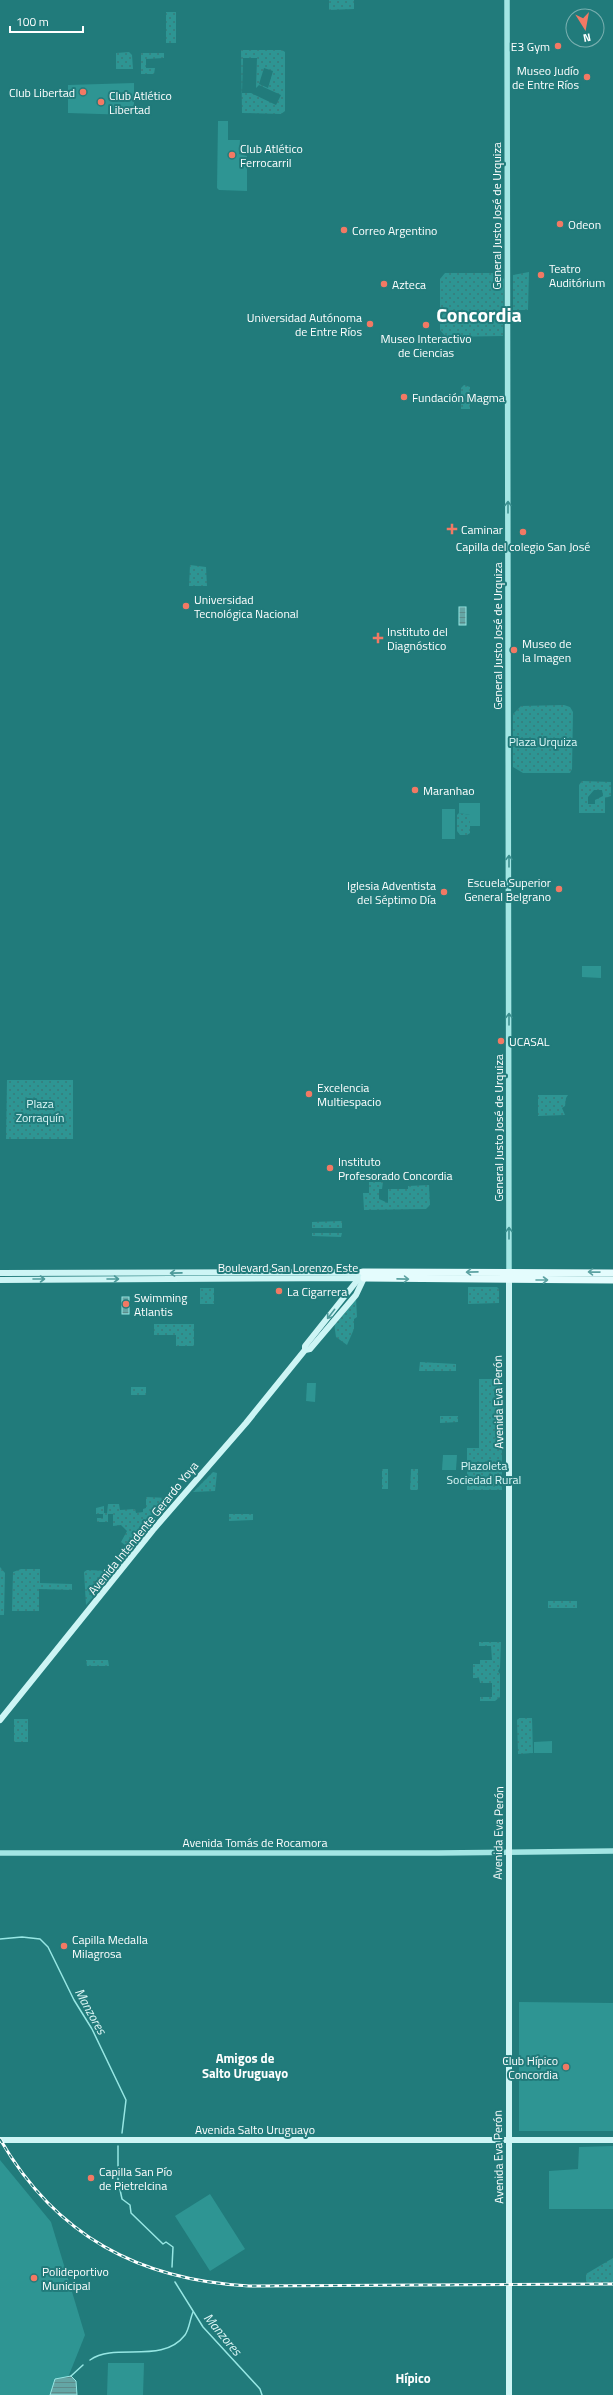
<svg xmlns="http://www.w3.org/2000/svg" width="613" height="2395" viewBox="0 0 613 2395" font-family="'Titillium Web',sans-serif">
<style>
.green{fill:url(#green-dots);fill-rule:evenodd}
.pitch{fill:#2e9593}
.water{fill:url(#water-rules);stroke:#97e7e4}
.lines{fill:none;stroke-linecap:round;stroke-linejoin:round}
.stream{stroke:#97e7e4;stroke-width:1.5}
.tertiary{stroke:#a3e6e4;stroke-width:5.5}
.secondary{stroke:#cdf5f5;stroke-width:6}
.primary{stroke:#e4fcfd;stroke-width:7}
.rail-casing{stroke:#fff;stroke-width:3}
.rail{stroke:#217b7b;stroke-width:1.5;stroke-dasharray:4.5;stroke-linecap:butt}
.oneway{stroke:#3b9090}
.oneway2{stroke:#5ca2a2}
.oneway3{stroke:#4c9a9a}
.poi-dot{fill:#f27964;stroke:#217b7b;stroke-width:1.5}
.labels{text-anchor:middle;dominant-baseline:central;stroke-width:4;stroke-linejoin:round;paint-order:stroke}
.poi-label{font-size:12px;fill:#fff;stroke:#217b7b;text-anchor:start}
.street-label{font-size:12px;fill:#fff;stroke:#217b7b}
.park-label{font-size:12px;fill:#ddf8f8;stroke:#217b7b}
.water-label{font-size:13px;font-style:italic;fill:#dff8f7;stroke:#217b7b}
.neighbourhood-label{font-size:13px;font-weight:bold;fill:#fff;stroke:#217b7b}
.town-label{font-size:20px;font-weight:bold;fill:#fff;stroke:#217b7b}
</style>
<defs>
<pattern id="green-dots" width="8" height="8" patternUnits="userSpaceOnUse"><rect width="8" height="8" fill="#2e9593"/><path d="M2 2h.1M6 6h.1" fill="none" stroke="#387b7a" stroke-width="1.8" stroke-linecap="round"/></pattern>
<pattern id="water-rules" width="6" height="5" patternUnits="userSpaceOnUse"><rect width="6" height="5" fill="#64a6a5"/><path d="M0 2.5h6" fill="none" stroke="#5d8b8a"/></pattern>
</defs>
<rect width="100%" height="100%" fill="#217b7b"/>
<g class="green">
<polygon points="329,0 354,0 354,9 329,10"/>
<rect x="166" y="12" width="10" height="31"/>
<path d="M241,50H282L285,52V111L281,114L242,113ZM243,58H257L256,88L259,85L281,95L276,105L251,93H242ZM264,68L273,71L268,88L259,84Z"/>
<polygon points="129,52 132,55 133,69 116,69 116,53"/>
<polygon points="141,53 164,53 164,58 146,59 146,68 155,68 154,74 141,74"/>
<polygon points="529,272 528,310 513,310 513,275"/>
<polygon points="445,273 497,273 504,279 503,336 446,337 440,330 440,279"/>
<polygon points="464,385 470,387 470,409 461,409 461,388"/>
<polygon points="190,565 206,567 207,586 189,586"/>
<polygon points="564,705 570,707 573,712 572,769 570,773 523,773 513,767 513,714 521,706"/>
<path d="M582,781L611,782V796L605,798V813H579V785ZM594,790H602L603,796L595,800V804H588V797Z"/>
<polygon points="459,813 470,815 470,833 467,835 460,835 457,831 457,815"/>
<polygon points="7,1080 73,1080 73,1139 6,1139"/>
<polygon points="538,1095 568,1095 566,1098 565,1106 562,1108 565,1115 538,1116"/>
<polygon points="369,1182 383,1182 382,1189 379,1189 379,1199 388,1203 388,1189 408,1189 408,1186 429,1185 430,1205 426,1209 364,1210 363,1193 369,1193"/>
<polygon points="342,1221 342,1228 312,1228 312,1222"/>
<polygon points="312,1233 342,1233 341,1237 312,1236"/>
<polygon points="468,1287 497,1287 499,1289 499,1303 468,1304"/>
<rect x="200" y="1288" width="14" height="16"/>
<polygon points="356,1298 357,1317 354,1319 354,1329 347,1345 336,1337 334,1323"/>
<polygon points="154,1324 194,1324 194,1346 176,1346 176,1335 154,1335"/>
<polygon points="420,1362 456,1364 456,1371 419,1371"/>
<polygon points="479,1379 502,1379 502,1490 467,1490 467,1448 479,1448"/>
<rect x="131" y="1387" width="15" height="8"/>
<polygon points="440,1416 458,1416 458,1422 440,1423"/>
<rect x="382" y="1469" width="6" height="20"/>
<polygon points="411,1469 418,1469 418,1490 410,1490"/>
<polygon points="213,1472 217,1473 215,1491 193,1492"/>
<polygon points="146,1497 169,1498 171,1501 129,1548 121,1542 127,1531 121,1525 113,1526 113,1514 108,1514 108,1522 97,1522 97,1518 103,1518 103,1514 96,1514 96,1508 104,1506 104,1513 107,1513 108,1504 119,1504 120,1510 135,1509 136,1513 143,1512 143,1509 146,1508"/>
<polygon points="229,1514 253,1514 253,1520 229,1521"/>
<polygon points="0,1567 5,1573 4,1615 0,1615"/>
<polygon points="21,1569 40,1569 40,1583 72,1584 72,1590 39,1589 39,1611 12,1611 13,1572"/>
<polygon points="87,1570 111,1571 113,1574 86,1605 84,1572"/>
<rect x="548" y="1601" width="29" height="7"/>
<polygon points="479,1642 501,1642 500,1668 498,1671 500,1674 500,1697 495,1701 480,1701 480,1697 492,1697 492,1683 480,1683 479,1678 473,1678 473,1664 480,1664 480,1660 492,1660 491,1646 479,1646"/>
<polygon points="86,1660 108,1660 109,1666 87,1666"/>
<polygon points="519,1718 532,1718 533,1753 518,1754 517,1720"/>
<rect x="14" y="1719" width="14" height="23"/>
<polygon points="613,2258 613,2283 586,2283 586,2274"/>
</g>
<g class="pitch">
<polygon points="134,83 134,112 131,115 68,113 68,85"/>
<polygon points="218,121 228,121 228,140 240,140 239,154 247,156 247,191 219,190 217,188"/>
<polygon points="459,803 480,803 480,826 470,826 470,815 459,813"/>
<rect x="442" y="809" width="13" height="30"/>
<polygon points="582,966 601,966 601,978 582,977"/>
<polygon points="307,1383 316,1383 315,1402 306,1401"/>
<polygon points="443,1455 457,1455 456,1470 442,1470"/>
<polygon points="552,1741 552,1753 534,1753 534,1742"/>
<polygon points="519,2002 613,2003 613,2131 519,2131"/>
<polygon points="613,2146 613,2209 549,2209 549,2171 578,2169 579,2147"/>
<polygon points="0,2160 51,2222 85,2335 61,2395 0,2395"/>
<polygon points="210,2194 245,2249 210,2271 175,2216"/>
<polygon points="108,2363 144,2363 143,2395 107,2395"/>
</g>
<g class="water">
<rect x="459" y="607" width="7" height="18"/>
<rect x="122" y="1297" width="7" height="17"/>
<polygon points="71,2376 76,2381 77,2395 50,2395 55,2379"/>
</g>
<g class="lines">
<g class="stream">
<polyline points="0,1939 22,1937 40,1939 48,1947 74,2000 92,2029 126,2100 122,2133"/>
<polyline points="118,2146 118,2180 122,2199 130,2205 131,2213 163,2244 166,2242 173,2247 172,2267"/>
<polyline points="175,2282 203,2327 260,2389 262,2395"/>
<path d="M90,2360C116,2342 162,2365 185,2335C189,2330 190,2319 193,2312"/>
<polyline points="71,2376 83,2365"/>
</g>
<g class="tertiary">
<polyline points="507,0 509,1272"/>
<polyline points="0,1853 438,1853 613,1851"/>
</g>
<g class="secondary">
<polyline points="0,1273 363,1272"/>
<polyline points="509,1275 509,2395"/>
<polyline points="0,1280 364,1278 356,1295 310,1349 305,1350 246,1423 153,1530 0,1720"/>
<polyline points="305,1350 305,1346 360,1277"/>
<polyline points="0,2140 613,2140"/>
</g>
<g class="primary">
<polyline points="363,1272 613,1273"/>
<polyline points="364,1278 613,1280"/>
</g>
<g class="rail-casing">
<path id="rail" d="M0,2139C56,2236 139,2280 249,2286L613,2284"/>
</g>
<use href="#rail" class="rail"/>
</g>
<defs><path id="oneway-shaft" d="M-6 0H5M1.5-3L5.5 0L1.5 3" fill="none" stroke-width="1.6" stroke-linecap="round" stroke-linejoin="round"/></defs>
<g class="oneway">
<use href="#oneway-shaft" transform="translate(508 507) rotate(-90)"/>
<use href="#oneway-shaft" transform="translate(509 861) rotate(-90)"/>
<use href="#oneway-shaft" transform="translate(509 1019) rotate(-90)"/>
<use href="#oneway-shaft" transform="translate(509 1233) rotate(-90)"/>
</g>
<g class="oneway2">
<use href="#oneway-shaft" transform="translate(472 1272) rotate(179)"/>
<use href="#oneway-shaft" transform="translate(594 1272) rotate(-179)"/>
<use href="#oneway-shaft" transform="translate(403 1279) rotate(1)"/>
<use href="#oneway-shaft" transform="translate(542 1280)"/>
</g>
<g class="oneway3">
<use href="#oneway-shaft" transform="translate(176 1273) rotate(179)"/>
<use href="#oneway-shaft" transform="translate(39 1279)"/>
<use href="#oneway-shaft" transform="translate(113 1279)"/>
<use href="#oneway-shaft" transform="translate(331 1314) rotate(128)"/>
</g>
<g class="poi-dot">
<circle cx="558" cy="46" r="4"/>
<circle cx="587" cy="77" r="4"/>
<circle cx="83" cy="92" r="4"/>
<circle cx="101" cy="102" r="4"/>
<circle cx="232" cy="155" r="4"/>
<circle cx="560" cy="224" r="4"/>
<circle cx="344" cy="230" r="4"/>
<circle cx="541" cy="275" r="4"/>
<circle cx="384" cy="284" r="4"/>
<circle cx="370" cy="324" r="4"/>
<circle cx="426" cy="325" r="4"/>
<circle cx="404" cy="397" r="4"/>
<path d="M450 523h4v4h4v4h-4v4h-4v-4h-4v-4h4z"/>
<circle cx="523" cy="532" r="4"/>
<circle cx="186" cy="606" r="4"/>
<path d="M376 632h4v4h4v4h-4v4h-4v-4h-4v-4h4z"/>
<circle cx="514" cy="650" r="4"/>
<circle cx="415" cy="790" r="4"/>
<circle cx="559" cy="889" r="4"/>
<circle cx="444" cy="892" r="4"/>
<circle cx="501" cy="1041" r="4"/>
<circle cx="309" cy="1094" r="4"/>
<circle cx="330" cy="1168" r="4"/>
<circle cx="279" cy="1291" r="4"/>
<circle cx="126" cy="1304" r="4"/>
<circle cx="64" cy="1946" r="4"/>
<circle cx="566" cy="2067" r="4"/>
<circle cx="91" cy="2178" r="4"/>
<circle cx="34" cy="2278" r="4"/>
</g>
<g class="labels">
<g class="poi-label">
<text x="550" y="46" text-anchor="end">E3 Gym</text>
<text x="579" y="70" text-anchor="end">Museo Judío<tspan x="579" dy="14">de Entre Ríos</tspan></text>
<text x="75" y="92" text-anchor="end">Club Libertad</text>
<text x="109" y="95">Club Atlético<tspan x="109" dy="14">Libertad</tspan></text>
<text x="240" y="148">Club Atlético<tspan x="240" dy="14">Ferrocarril</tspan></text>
<text x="568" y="224">Odeon</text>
<text x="352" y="230">Correo Argentino</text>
<text x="549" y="268">Teatro<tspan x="549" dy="14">Auditórium</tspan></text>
<text x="392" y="284">Azteca</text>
<text x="362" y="317" text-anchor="end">Universidad Autónoma<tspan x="362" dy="14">de Entre Ríos</tspan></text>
<text x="426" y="338" text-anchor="middle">Museo Interactivo<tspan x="426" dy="14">de Ciencias</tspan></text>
<text x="412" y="397">Fundación Magma</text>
<text x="461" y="529">Caminar</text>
<text x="523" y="546" text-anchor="middle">Capilla del colegio San José</text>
<text x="194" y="599">Universidad<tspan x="194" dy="14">Tecnológica Nacional</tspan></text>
<text x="387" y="631">Instituto del<tspan x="387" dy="14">Diagnóstico</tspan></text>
<text x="522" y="643">Museo de<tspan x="522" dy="14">la Imagen</tspan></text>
<text x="423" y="790">Maranhao</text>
<text x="551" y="882" text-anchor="end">Escuela Superior<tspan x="551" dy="14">General Belgrano</tspan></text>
<text x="436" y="885" text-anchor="end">Iglesia Adventista<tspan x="436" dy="14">del Séptimo Día</tspan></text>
<text x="509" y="1041">UCASAL</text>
<text x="317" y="1087">Excelencia<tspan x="317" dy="14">Multiespacio</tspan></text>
<text x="338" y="1161">Instituto<tspan x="338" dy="14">Profesorado Concordia</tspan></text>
<text x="287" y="1291">La Cigarrera</text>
<text x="134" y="1297">Swimming<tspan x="134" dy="14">Atlantis</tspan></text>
<text x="72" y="1939">Capilla Medalla<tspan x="72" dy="14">Milagrosa</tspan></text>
<text x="558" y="2060" text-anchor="end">Club Hípico<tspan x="558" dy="14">Concordia</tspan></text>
<text x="99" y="2171">Capilla San Pío<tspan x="99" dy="14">de Pietrelcina</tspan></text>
<text x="42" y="2271">Polideportivo<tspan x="42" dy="14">Municipal</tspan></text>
</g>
<g class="street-label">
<text transform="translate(496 216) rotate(-90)">General Justo José de Urquiza</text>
<text transform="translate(497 636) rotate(-90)">General Justo José de Urquiza</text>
<text transform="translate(498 1128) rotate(-90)">General Justo José de Urquiza</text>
<text x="288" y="1267">Boulevard San Lorenzo Este</text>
<text transform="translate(498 1402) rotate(-91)">Avenida Eva Perón</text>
<text transform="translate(143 1528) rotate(-51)">Avenida Intendente Gerardo Yoya</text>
<text transform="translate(498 1833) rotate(-89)">Avenida Eva Perón</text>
<text x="255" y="1842">Avenida Tomás de Rocamora</text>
<text x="255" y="2129">Avenida Salto Uruguayo</text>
<text transform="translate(498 2157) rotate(-91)">Avenida Eva Perón</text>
</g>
<g class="park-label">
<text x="543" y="741">Plaza Urquiza</text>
<text x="40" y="1103">Plaza<tspan x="40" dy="14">Zorraquín</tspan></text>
<text x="484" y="1465">Plazoleta<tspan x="484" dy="14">Sociedad Rural</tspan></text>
</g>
<g class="water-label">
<text transform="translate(91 2011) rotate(61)">Manzores</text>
<text transform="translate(223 2334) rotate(50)">Manzores</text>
</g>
<g class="neighbourhood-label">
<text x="245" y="2058">Amigos de<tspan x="245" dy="15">Salto Uruguayo</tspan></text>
<text x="413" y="2378">Hípico</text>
</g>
<g class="town-label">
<text x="479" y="314">Concordia</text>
</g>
</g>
<g transform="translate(585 28) rotate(169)"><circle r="19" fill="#217b7b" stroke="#7ab0b0"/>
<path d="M0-3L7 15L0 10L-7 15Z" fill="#f27964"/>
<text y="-6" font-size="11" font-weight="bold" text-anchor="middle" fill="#ffffff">N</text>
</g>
<path d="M10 26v6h73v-6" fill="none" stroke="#ffffff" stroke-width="2"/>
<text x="16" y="26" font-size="12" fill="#ffffff" stroke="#217b7b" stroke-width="3" paint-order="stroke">100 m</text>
</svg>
